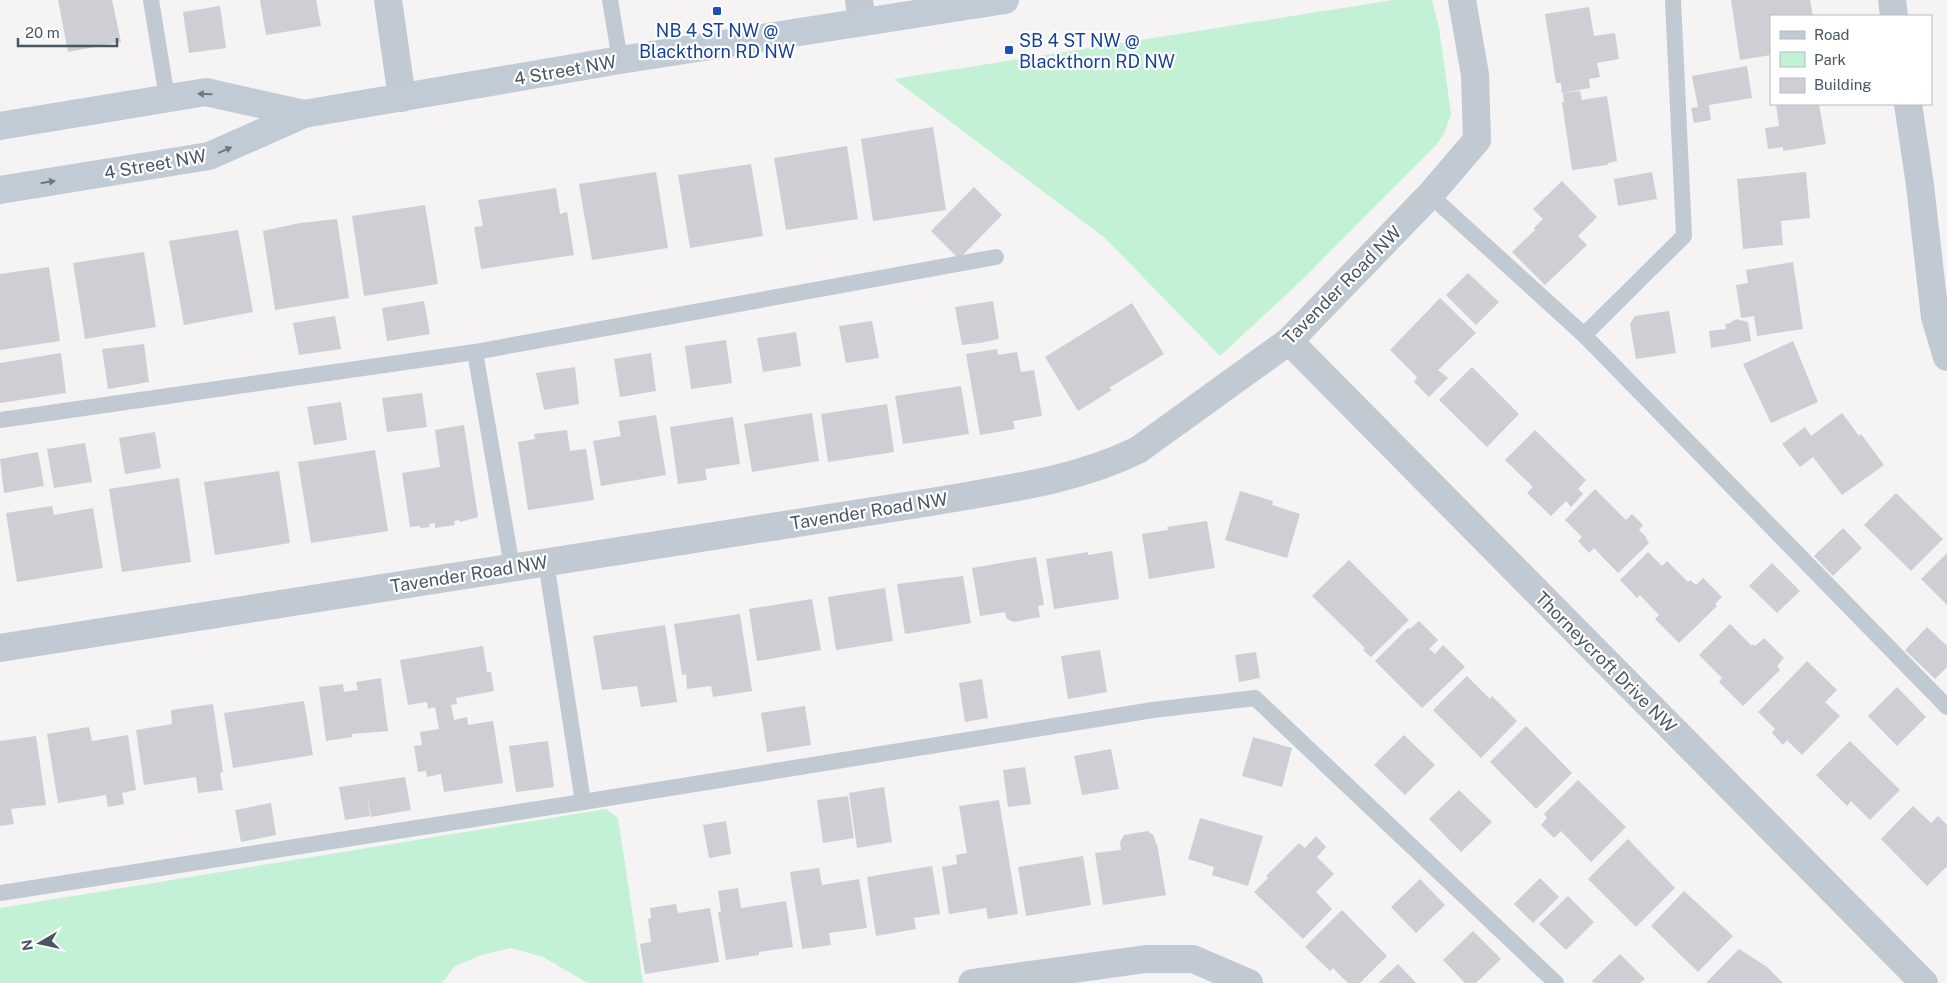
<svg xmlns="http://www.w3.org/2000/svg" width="1947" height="983" viewBox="0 0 1947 983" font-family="'Public Sans',sans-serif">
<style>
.green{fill:#c3f1d5}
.building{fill:#cdcfd5}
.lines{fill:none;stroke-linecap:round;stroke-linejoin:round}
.lane{stroke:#c1cad2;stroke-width:16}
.street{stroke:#c1cad2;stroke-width:28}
.secondary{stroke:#c1cbd6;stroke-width:28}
.oneway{fill:#6e7984}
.transit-dot{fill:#1a4fb4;stroke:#fff;stroke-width:2}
.labels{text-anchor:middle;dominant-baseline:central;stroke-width:4.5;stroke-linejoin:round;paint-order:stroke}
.transit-label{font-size:18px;fill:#164399;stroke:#fff}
.street-label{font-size:18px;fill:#4a5661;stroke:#fff}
</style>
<rect width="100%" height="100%" fill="#f5f3f3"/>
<g class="green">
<polygon points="1393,0 1432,0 1439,28 1451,114 1444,134 1436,145 1301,281 1220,356 1105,238 894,79"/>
<polygon points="606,809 618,818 643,983 588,983 543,957 511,948 481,955 454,967 442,983 0,983 0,908"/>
</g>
<g class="building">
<polygon points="58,0 112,0 121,42 68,52"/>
<polygon points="260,0 316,0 321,26 266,35"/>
<polygon points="1731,0 1810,0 1813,16 1771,16 1771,55 1740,60"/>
<polygon points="220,6 226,48 189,53 183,12"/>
<polygon points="1589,7 1594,36 1615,33 1619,59 1597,63 1600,77 1589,79 1590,88 1562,93 1561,83 1556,83 1545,14"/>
<polygon points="1747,66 1752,98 1709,105 1711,120 1694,123 1691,108 1698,107 1692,76"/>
<polygon points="1580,91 1582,100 1607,96 1617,161 1608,163 1607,165 1572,170 1562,103 1564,102 1563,93"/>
<polygon points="1776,104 1819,104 1826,144 1783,151 1783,147 1768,149 1765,128 1779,126"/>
<polygon points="933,127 946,210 873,221 861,139"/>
<polygon points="847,146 858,219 786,230 774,158"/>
<polygon points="751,164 763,236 690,248 678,175"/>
<polygon points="656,172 668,248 592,260 579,184"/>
<polygon points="1652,172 1657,199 1618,206 1614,179"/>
<polygon points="1806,172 1810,218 1781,221 1783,245 1743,249 1737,179"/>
<polygon points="1562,181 1597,217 1578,236 1587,245 1545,285 1512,252 1535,230 1534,228 1543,219 1533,209"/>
<polygon points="974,187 1002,215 959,259 931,231"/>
<polygon points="556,188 560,214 567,212 574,255 481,269 474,227 483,226 478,200"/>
<polygon points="425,205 438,284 364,296 352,216"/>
<polygon points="337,219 349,298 275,310 263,231 300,223"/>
<polygon points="238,230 253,312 184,325 169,241"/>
<polygon points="144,252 156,327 85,339 73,263"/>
<polygon points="1793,262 1803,329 1757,336 1754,316 1741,318 1736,285 1748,283 1746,270"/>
<polygon points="49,267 60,341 0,350 0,274"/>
<polygon points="1468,273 1499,302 1476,325 1446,295"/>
<polygon points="1440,298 1476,333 1438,370 1448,378 1429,397 1414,382 1417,377 1390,350"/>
<polygon points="424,301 430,334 387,341 382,308"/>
<polygon points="993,301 999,339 980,343 962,345 955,307"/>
<polygon points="1132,303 1164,354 1109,388 1112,390 1078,411 1045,357"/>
<polygon points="1669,311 1676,353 1636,359 1630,324 1635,316"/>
<polygon points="335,316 341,349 299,355 293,323"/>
<polygon points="1736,319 1748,322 1751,341 1711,348 1709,331 1726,329 1725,324 1730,323"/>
<polygon points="872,321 879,358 846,363 839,326"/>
<polygon points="796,332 801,366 763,372 757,338"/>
<polygon points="726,340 732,383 691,389 685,346"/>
<polygon points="1793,341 1818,402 1771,423 1743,364"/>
<polygon points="144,344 149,382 108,389 102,349"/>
<polygon points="997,349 998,355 1017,352 1021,372 1034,370 1042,416 1013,421 1015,429 980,435 966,354"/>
<polygon points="61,353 66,393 0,403 0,363"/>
<polygon points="651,353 656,391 620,397 614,359"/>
<polygon points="575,367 579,404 544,410 536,373"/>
<polygon points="1472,367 1519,414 1487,447 1439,400"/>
<polygon points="961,386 969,434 903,444 895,396"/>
<polygon points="422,393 427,427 387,432 382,398"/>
<polygon points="341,402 347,440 314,445 307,407"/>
<polygon points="887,404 894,452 828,462 821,414"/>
<polygon points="812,413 819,461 752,472 744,424"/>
<polygon points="1842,413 1859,436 1861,434 1884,465 1842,495 1813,457 1800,467 1782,444 1805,427 1811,436"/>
<polygon points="656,415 666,475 601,486 593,441 621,436 618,421"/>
<polygon points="733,417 740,464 705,469 707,480 678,484 670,427"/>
<polygon points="464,425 478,517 460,522 459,520 454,521 455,525 435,528 435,523 429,524 430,527 420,528 420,526 410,527 402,473 440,467 435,430"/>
<polygon points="567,430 570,451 586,449 594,500 528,510 518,442 535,439 534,434"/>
<polygon points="1535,430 1586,480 1578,489 1583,494 1571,507 1566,501 1551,516 1527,493 1533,487 1505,460"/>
<polygon points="155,432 161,468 125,474 119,438"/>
<polygon points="85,443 92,482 54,488 47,449"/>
<polygon points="375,450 388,531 311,543 298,462"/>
<polygon points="38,452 44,486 4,493 0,459"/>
<polygon points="279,471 290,543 215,555 204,482"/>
<polygon points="179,478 191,562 122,572 109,489"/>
<polygon points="1595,489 1626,520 1632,514 1643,525 1639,530 1647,538 1646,539 1649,543 1618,573 1594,548 1589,553 1578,541 1582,537 1565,520"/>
<polygon points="1240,491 1273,501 1272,505 1300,514 1287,558 1225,540"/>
<polygon points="1896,493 1943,539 1911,571 1864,525"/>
<polygon points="52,506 54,515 93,508 103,568 17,582 6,513"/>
<polygon points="1207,521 1215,568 1149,579 1142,534 1168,530 1167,527"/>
<polygon points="1843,528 1862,548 1833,576 1814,556"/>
<polygon points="1112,551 1119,599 1054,609 1046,559 1088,552 1088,555"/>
<polygon points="1648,552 1662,566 1667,561 1688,582 1690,580 1696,585 1703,578 1722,597 1715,604 1717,606 1679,643 1655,619 1659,615 1640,595 1637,598 1620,580"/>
<polygon points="1947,553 1947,605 1921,579"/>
<polygon points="1036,557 1044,605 1038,606 1040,617 1014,622 1007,619 1005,612 980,616 972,568"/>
<polygon points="1349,560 1409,620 1371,657 1363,650 1365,648 1312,596"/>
<polygon points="1772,563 1800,591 1777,613 1749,586"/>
<polygon points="963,576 971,623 905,634 897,584"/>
<polygon points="885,588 893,641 836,650 828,597"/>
<polygon points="812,599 821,650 757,661 749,609"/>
<polygon points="740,614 752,691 713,697 711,686 687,689 686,674 682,675 674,624"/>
<polygon points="1419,621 1438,640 1429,649 1435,654 1443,645 1465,667 1422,708 1375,661 1408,628 1410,629"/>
<polygon points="1730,624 1752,646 1753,644 1755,646 1764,638 1784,658 1777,666 1780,670 1743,706 1719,682 1722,678 1699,655"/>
<polygon points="665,625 677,702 641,707 637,686 602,690 593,636"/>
<polygon points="1927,627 1947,646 1947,667 1935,679 1905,650"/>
<polygon points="483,646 487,672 491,672 494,691 456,698 457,704 451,705 454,720 467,717 468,725 493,721 503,783 444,792 441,774 427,777 426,771 418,772 414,746 422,745 420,732 439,729 435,707 428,709 427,702 408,705 400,660"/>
<polygon points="1100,650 1107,692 1068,699 1061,656"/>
<polygon points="1256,652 1260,678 1239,682 1235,655"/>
<polygon points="1807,661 1837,690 1825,702 1840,716 1802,755 1787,740 1783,745 1772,733 1775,729 1758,712"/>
<polygon points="1467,676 1490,699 1492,696 1517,721 1481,758 1433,710"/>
<polygon points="381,678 388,731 352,734 352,737 326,741 319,687 343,684 344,692 358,690 356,682"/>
<polygon points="982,679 988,718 965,722 959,683"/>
<polygon points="1897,687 1926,717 1897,746 1868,716"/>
<polygon points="304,701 313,755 233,768 224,713"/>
<polygon points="213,704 223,772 220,773 223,790 198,793 196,777 144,785 136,730 172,724 171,710"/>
<polygon points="805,706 811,745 767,752 761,713"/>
<polygon points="1526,726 1572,773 1536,809 1490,762"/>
<polygon points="89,727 92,741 128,735 136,790 122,793 124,804 108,807 106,795 58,803 47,734"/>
<polygon points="1404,735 1435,765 1405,795 1374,765"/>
<polygon points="36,736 46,805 11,809 14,824 0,826 0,741"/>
<polygon points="1253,737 1292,748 1282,787 1242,776"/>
<polygon points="548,741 554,787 516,792 509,746"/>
<polygon points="1850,741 1900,790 1870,820 1851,801 1847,806 1816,775"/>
<polygon points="1111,749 1119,789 1082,795 1074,756"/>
<polygon points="1025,767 1031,804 1008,807 1003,770"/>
<polygon points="405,777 411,810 371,817 367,791 370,816 345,820 339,787"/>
<polygon points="1578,780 1626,827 1591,862 1561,831 1554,838 1541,825 1547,818 1544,814"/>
<polygon points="884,787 892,842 857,848 849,793"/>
<polygon points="1459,790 1492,822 1461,852 1429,819"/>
<polygon points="848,796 854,838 823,843 817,800"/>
<polygon points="999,800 1018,914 988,919 986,908 949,914 942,867 957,864 956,855 967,853 959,806"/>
<polygon points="271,803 276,835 241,842 235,810"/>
<polygon points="1913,806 1931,823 1938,816 1947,825 1947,866 1927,886 1881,839"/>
<polygon points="1200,818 1263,836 1248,886 1212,875 1214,867 1188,859"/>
<polygon points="726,821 731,854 709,858 703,825"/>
<polygon points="1148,831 1154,836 1156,844 1157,844 1166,895 1103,905 1095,853 1121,850 1120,842 1124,835"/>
<polygon points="1316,836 1326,847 1317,857 1334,874 1316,892 1332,909 1303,939 1254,892 1268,878 1266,876 1299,843 1305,848"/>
<polygon points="1628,839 1675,888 1636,927 1588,879"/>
<polygon points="1083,856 1091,905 1026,916 1018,867"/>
<polygon points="932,866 940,914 914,918 916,929 876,936 867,877"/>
<polygon points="819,868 822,885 859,879 867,928 829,933 831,945 802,949 790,872"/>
<polygon points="1540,878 1559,897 1533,923 1514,904"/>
<polygon points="1420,879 1445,905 1416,933 1391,907"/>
<polygon points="738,888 741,908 786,901 793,947 759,952 759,955 726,960 718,912 721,912 718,891"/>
<polygon points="1684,891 1733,936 1698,972 1651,926"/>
<polygon points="1568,896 1594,922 1566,950 1539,924"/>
<polygon points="676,904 678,913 710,908 719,962 645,974 640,944 651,942 648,919 651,918 650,908"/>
<polygon points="1342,910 1387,956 1360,983 1348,983 1333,968 1330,971 1305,947"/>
<polygon points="1473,931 1501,959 1476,983 1465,983 1443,960"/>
<polygon points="1739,949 1767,967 1783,983 1706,983"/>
<polygon points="1620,954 1645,979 1640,983 1594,983 1592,981"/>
<polygon points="1398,964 1416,983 1378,983"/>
</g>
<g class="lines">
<g class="lane">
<polyline points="151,0 167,98"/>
<polyline points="610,0 620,60"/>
<polyline points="1430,195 1584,335 1947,707"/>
<polyline points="1584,335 1684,236 1673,0"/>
<polyline points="475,352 512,567"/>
<polyline points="0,420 475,352 996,257"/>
<polyline points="546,562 583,802"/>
<polyline points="0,893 583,802 1153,710 1255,698 1556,983"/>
</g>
<g class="street">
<polyline points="388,0 402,98"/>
<polyline points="859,0 862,22"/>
<polyline points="1892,0 1894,16"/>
<polyline points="1908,104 1920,185 1935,317 1947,357"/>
<polyline points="1289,341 1924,983"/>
<path d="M0,648L937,501C1005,489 1075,481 1138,450L1289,341L1430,195L1477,140L1475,75L1462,0"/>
<polyline points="972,983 1146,959 1193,959 1249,983"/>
</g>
<g class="secondary">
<polyline points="0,126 206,92 304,114"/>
<polyline points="0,190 209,156 304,114 620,60 1005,0"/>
</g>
</g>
<defs><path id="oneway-solid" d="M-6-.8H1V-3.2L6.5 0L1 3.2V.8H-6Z" transform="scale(1.25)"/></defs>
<g class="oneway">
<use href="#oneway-solid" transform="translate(205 94) rotate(-179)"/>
<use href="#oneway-solid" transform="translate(225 150) rotate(-24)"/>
<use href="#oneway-solid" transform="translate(48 182) rotate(-9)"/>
</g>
<g class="transit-dot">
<rect x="712" y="6" width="10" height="10" rx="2.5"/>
<rect x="1004" y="45" width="10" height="10" rx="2.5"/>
</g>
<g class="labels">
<g class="transit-label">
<text x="717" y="30">NB 4 ST NW @<tspan x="717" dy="21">Blackthorn RD NW</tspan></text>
<text x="1019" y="40" text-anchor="start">SB 4 ST NW @<tspan x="1019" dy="21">Blackthorn RD NW</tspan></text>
</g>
<g class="street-label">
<text transform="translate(565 70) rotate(-10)">4 Street NW</text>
<text transform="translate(155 164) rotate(-10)">4 Street NW</text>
<text transform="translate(1342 285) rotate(-45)">Tavender Road NW</text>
<text transform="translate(869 511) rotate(-9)">Tavender Road NW</text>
<text transform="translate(469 574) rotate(-9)">Tavender Road NW</text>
<text transform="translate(1606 662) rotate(45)">Thorneycroft Drive NW</text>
</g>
</g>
<rect x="1770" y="15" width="162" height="90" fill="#ffffff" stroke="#b7bbc0"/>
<rect x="1780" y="31" width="25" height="8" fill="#c1cbd6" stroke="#b7bbc0"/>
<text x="1814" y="40" font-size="15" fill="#4a5661">Road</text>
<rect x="1780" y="52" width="25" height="15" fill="#c3f1d5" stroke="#b7bbc0"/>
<text x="1814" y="65" font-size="15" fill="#4a5661">Park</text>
<rect x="1780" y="78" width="25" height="15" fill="#cdcfd5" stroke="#b7bbc0"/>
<text x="1814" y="90" font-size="15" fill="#4a5661">Building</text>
<g transform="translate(40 943) rotate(261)" stroke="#ffffff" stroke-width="4" paint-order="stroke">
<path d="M0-4L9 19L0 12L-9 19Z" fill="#4a5661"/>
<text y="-8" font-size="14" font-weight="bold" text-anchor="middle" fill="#4a5661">N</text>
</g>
<path d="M18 38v8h99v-8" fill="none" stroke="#4a5661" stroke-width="2.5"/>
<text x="25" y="38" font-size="15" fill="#4a5661" stroke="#ffffff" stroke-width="4" paint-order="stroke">20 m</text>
</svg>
